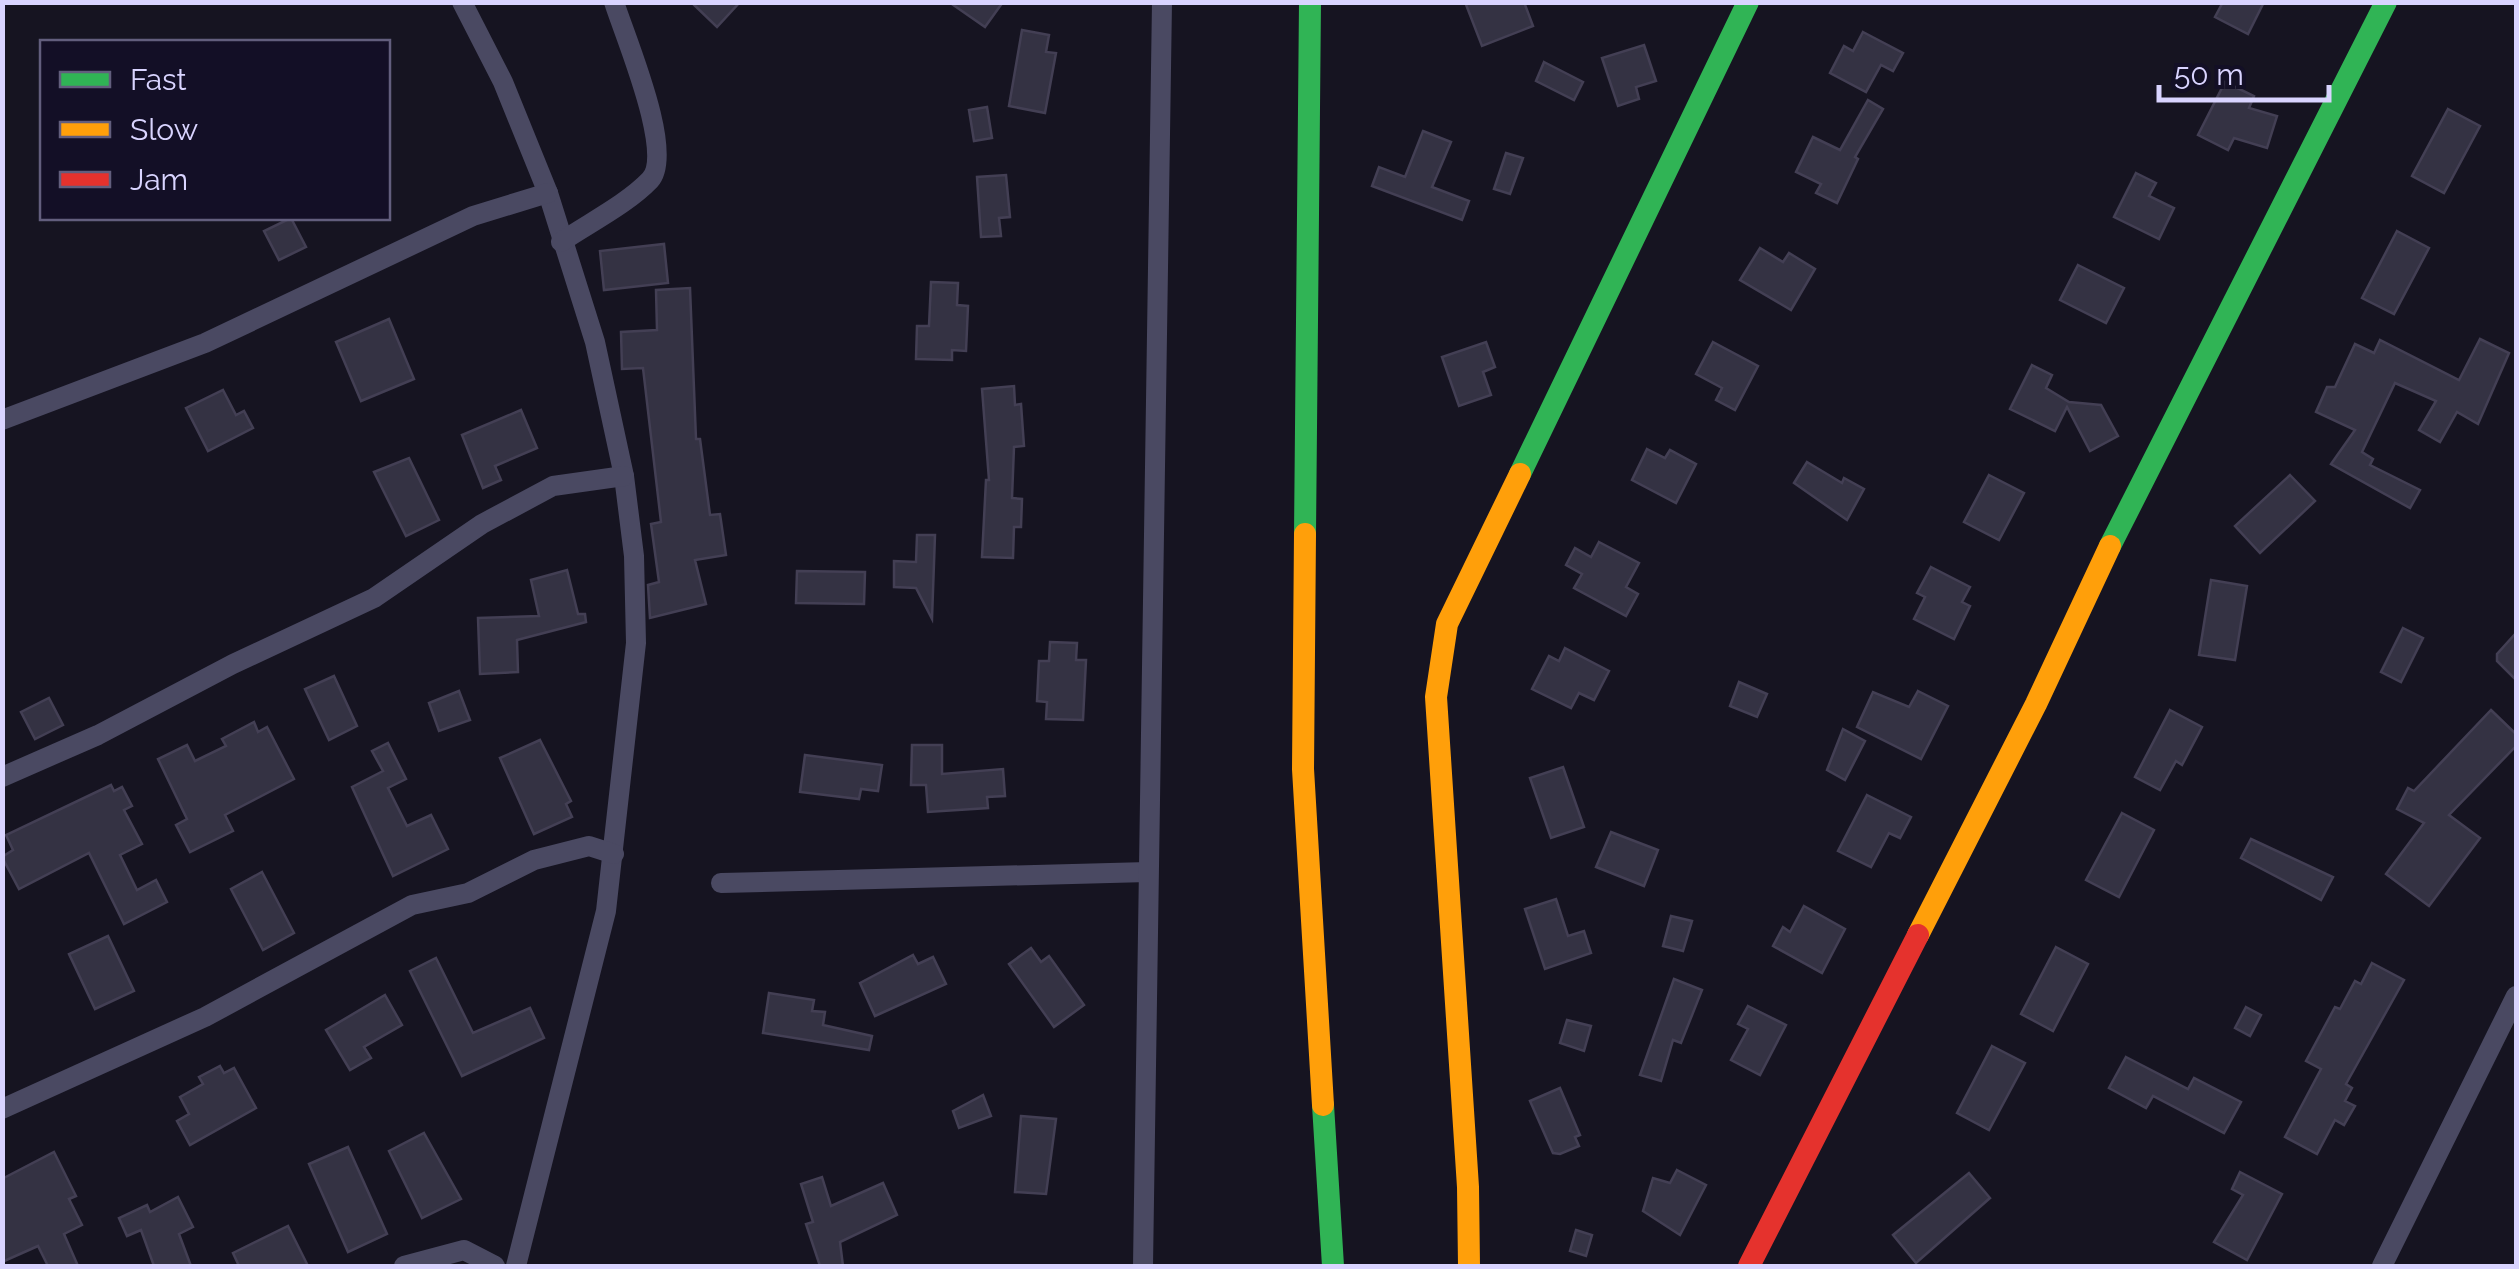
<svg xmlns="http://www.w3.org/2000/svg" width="2519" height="1269" viewBox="0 0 2519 1269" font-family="Raleway,sans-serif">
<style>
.building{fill:#343243;stroke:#433f54;stroke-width:2.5}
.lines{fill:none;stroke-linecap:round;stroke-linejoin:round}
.street{stroke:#4a4962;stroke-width:20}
.fast{stroke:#30b455;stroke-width:22}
.slow{stroke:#ff9f0a;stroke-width:22}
.jam{stroke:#e5322d;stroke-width:22}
</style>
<rect width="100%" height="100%" fill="#161421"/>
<g class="building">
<polygon points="691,2 740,2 717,27"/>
<polygon points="949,2 1003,2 985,27"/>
<polygon points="1465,2 1524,2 1533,26 1482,46"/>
<polygon points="2223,2 2264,2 2248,34 2215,17"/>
<polygon points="1022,30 1049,35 1046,52 1056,53 1045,113 1009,106"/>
<polygon points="1863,32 1903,53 1893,71 1881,65 1866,92 1830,73 1844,46 1853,51"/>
<polygon points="1644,45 1656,81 1636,87 1639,99 1618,106 1602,58"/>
<polygon points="1544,62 1583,82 1574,100 1536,81"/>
<polygon points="2225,82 2254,96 2249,108 2277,116 2267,148 2234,138 2228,150 2198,135"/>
<polygon points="1868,100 1883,109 1855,157 1858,159 1837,203 1816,193 1821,184 1796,172 1813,137 1840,150"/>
<polygon points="987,107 992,138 974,141 969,110"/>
<polygon points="2448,109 2480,126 2444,193 2412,176"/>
<polygon points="1423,131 1451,142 1432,187 1469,201 1462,220 1372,186 1379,167 1405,177"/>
<polygon points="1506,153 1523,158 1510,194 1494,189"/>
<polygon points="2136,173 2156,183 2149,196 2174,208 2159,239 2114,217"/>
<polygon points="1006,175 1010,217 999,218 1001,236 981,237 977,177"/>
<polygon points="291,218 306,247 279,260 264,231"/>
<polygon points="2397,231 2429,248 2394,314 2362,298"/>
<polygon points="664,244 668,283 604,290 600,251"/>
<polygon points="1760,248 1783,262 1789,253 1815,269 1791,310 1740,280"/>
<polygon points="2078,265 2124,288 2106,323 2060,300"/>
<polygon points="931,282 958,283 957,305 968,306 966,351 952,350 952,360 916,359 917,326 929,326"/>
<polygon points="690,288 696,439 700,439 710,515 720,514 726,555 695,560 706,604 650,618 648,585 659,582 651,524 661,522 643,368 622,369 621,332 657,330 656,290"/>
<polygon points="389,319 414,379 361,401 336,342"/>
<polygon points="2480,339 2509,353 2478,424 2457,412 2440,442 2419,430 2436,401 2395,383 2362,452 2373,459 2370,465 2420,490 2410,508 2331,464 2355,430 2316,412 2327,387 2335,387 2355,344 2374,353 2380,340 2459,380"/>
<polygon points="1486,342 1495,367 1483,372 1491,395 1459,406 1442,357"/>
<polygon points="1713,342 1758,366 1735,410 1716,400 1722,388 1696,374"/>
<polygon points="2032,365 2052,375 2046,388 2069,402 2101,405 2118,436 2090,451 2067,407 2055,431 2010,409"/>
<polygon points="1014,386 1015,405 1021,404 1024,446 1014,447 1012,498 1022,499 1021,527 1014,527 1013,558 982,557 986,480 989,480 982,389"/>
<polygon points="223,390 236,415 244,411 253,428 208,451 186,408"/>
<polygon points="521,410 537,448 495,466 501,480 483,488 462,435"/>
<polygon points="1647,449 1665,458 1670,450 1696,464 1676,503 1632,480"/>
<polygon points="409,458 439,520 406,536 374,472"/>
<polygon points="1807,462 1842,483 1844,478 1864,489 1847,520 1794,483"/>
<polygon points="1989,475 2024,493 1999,540 1964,522"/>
<polygon points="2290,475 2315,501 2260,553 2235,526"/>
<polygon points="917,535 935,535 932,619 916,588 894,587 894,561 916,562"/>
<polygon points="1599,542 1639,563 1626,587 1638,594 1626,616 1574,588 1582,574 1566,565 1575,548 1591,557"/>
<polygon points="1931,567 1970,587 1962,602 1970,606 1954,639 1914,619 1925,597 1917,593"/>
<polygon points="567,570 578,614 585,614 586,622 517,640 518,672 480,674 478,618 539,616 531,580"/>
<polygon points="797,571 865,572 864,604 796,603"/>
<polygon points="2211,580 2247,586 2235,660 2199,655"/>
<polygon points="2403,628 2423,638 2401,682 2381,672"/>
<polygon points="2516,633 2516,680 2497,661 2497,654"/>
<polygon points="1050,642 1077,643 1076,660 1086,660 1083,720 1046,719 1047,702 1037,701 1039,661 1049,661"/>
<polygon points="1565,648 1609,671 1594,700 1579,693 1571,708 1532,689 1549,656 1559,661"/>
<polygon points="334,676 357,726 329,740 305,689"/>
<polygon points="1739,682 1767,694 1757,717 1730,706"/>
<polygon points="459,691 470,720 439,731 429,703"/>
<polygon points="1918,691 1948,706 1921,759 1857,727 1873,692 1909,707"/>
<polygon points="49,698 63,725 35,739 21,712"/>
<polygon points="2170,710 2202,727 2182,765 2176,761 2160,790 2135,777"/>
<polygon points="2491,710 2516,734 2516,746 2449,815 2480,838 2429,906 2386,874 2424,823 2397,809 2408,788 2414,791"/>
<polygon points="254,722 258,732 267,727 294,779 225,815 233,831 190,852 176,825 187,819 158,759 187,745 195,761 226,746 222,739"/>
<polygon points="1843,729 1865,741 1845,780 1827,770"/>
<polygon points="540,740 571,801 566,804 572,817 534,834 500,758"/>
<polygon points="388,743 406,779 388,788 407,826 431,815 448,849 393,876 352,787 383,771 372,751"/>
<polygon points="912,745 942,745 942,774 1003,769 1005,796 987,797 988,808 928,812 926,785 911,785"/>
<polygon points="805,755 882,765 878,791 861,789 859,799 800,792"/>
<polygon points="1563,767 1584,827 1551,838 1530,778"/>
<polygon points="111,785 114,791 122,787 132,806 124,810 142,844 120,855 137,890 156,880 167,902 124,924 89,853 19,889 2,857 13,850 6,835"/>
<polygon points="1867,795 1911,817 1900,838 1889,833 1871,867 1838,851"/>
<polygon points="2122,813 2154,830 2119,897 2086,880"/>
<polygon points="1611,832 1658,850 1644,886 1596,867"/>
<polygon points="2251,839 2333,877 2321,900 2241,858"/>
<polygon points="262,872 294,933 263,950 231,889"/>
<polygon points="1556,899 1568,936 1584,931 1591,953 1545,969 1525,909"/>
<polygon points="1804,906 1845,929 1822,973 1773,946 1783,927 1790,932"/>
<polygon points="1671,916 1692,921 1683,951 1663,946"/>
<polygon points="108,936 134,991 95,1009 69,954"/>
<polygon points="2056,947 2088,964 2053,1031 2021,1014"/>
<polygon points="1031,948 1041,962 1049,956 1084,1005 1054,1027 1009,964"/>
<polygon points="913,955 918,964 933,957 946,984 875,1016 860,983"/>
<polygon points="436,958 473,1033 530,1008 544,1038 462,1076 410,971"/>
<polygon points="2372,963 2404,980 2346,1084 2352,1088 2345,1101 2355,1106 2344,1125 2335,1120 2317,1154 2285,1137 2321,1069 2306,1061 2335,1007 2340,1009 2355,981 2361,984"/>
<polygon points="1674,979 1702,990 1681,1043 1673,1040 1661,1081 1640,1075"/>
<polygon points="769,993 814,1000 812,1011 825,1012 823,1025 872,1036 869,1050 763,1033"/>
<polygon points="385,995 402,1025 364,1047 371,1058 350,1070 326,1030"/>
<polygon points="1748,1006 1786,1025 1760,1075 1731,1060 1748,1029 1738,1024"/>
<polygon points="2246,1007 2261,1015 2250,1036 2235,1028"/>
<polygon points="1567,1020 1591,1026 1584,1051 1560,1043"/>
<polygon points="1992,1046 2025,1063 1989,1130 1957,1113"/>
<polygon points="2126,1057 2188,1089 2194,1078 2241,1102 2224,1133 2153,1096 2146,1108 2109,1088"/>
<polygon points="220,1066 224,1073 234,1068 256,1108 190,1145 177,1121 189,1114 180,1097 203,1084 199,1077"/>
<polygon points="1560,1088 1580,1135 1575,1137 1579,1146 1560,1154 1553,1153 1530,1101"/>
<polygon points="983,1095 991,1116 959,1128 953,1111"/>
<polygon points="1021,1116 1056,1119 1046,1194 1015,1192"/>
<polygon points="424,1133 461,1199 422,1218 389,1151"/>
<polygon points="348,1147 387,1234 348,1252 309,1164"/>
<polygon points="54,1152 76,1196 69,1199 82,1225 64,1234 78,1266 48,1266 38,1246 2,1262 2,1179"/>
<polygon points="1677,1170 1706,1185 1680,1235 1643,1211 1653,1178 1670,1183"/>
<polygon points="2240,1172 2282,1194 2247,1260 2214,1242 2243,1195 2232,1189"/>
<polygon points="1969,1173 1990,1198 1916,1263 1893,1235"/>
<polygon points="822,1177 831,1206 883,1183 897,1215 840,1242 843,1266 820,1266 806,1224 813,1222 801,1184"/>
<polygon points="178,1197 193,1227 179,1234 191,1266 154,1266 141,1230 127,1236 119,1218 147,1205 150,1212"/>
<polygon points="288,1226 308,1266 239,1266 233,1253"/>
<polygon points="1576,1230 1592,1235 1586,1256 1570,1251"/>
</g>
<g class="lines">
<g class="street">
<polyline points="462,2 503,82 548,193 595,342 624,476 634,556 636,643 606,911 516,1266"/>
<path d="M561,242C589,223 627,204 650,180C675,153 625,37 614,2"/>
<polyline points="2,420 205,343 473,216 548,193"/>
<polyline points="2,777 98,735 233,664 374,598 482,524 553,486 624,476"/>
<polyline points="721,883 1148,872"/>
<polyline points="2,1109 205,1017 412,905 468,893 534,860 589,846 614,854"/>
<polyline points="404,1266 464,1250 495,1266"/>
<polyline points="1143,1266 1162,2"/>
<polyline points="2382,1266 2516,996"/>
</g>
<g class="fast">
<polyline points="1520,474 1748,2"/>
<polyline points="1305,534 1310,2"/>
<polyline points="2110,546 2386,2"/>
<polyline points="1323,1105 1333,1266"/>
</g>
<g class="slow">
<polyline points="1305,534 1303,769 1323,1105"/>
<polyline points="1918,935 2036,704 2110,546"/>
<polyline points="1469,1266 1468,1187 1436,697 1447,624 1520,474"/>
</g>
<polyline class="jam" points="1749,1266 1918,935"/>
</g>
<rect width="2519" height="1269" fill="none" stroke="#d9d4ff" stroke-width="10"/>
<rect x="40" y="40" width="350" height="180" fill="#130f26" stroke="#625e7d" stroke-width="2.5"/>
<rect x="60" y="72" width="50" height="15" fill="#30b455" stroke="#625e7d" stroke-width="2.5"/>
<text x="130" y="90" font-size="30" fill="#d9d4ff">Fast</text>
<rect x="60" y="122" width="50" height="15" fill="#ff9f0a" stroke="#625e7d" stroke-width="2.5"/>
<text x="130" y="140" font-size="30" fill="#d9d4ff">Slow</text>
<rect x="60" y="172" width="50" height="15" fill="#e5322d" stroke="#625e7d" stroke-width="2.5"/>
<text x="130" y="190" font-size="30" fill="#d9d4ff">Jam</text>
<path d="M2159 85v15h170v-15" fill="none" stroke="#d9d4ff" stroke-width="5"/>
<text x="2174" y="85" font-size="30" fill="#d9d4ff" stroke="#130f26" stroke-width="8" paint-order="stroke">50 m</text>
</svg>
